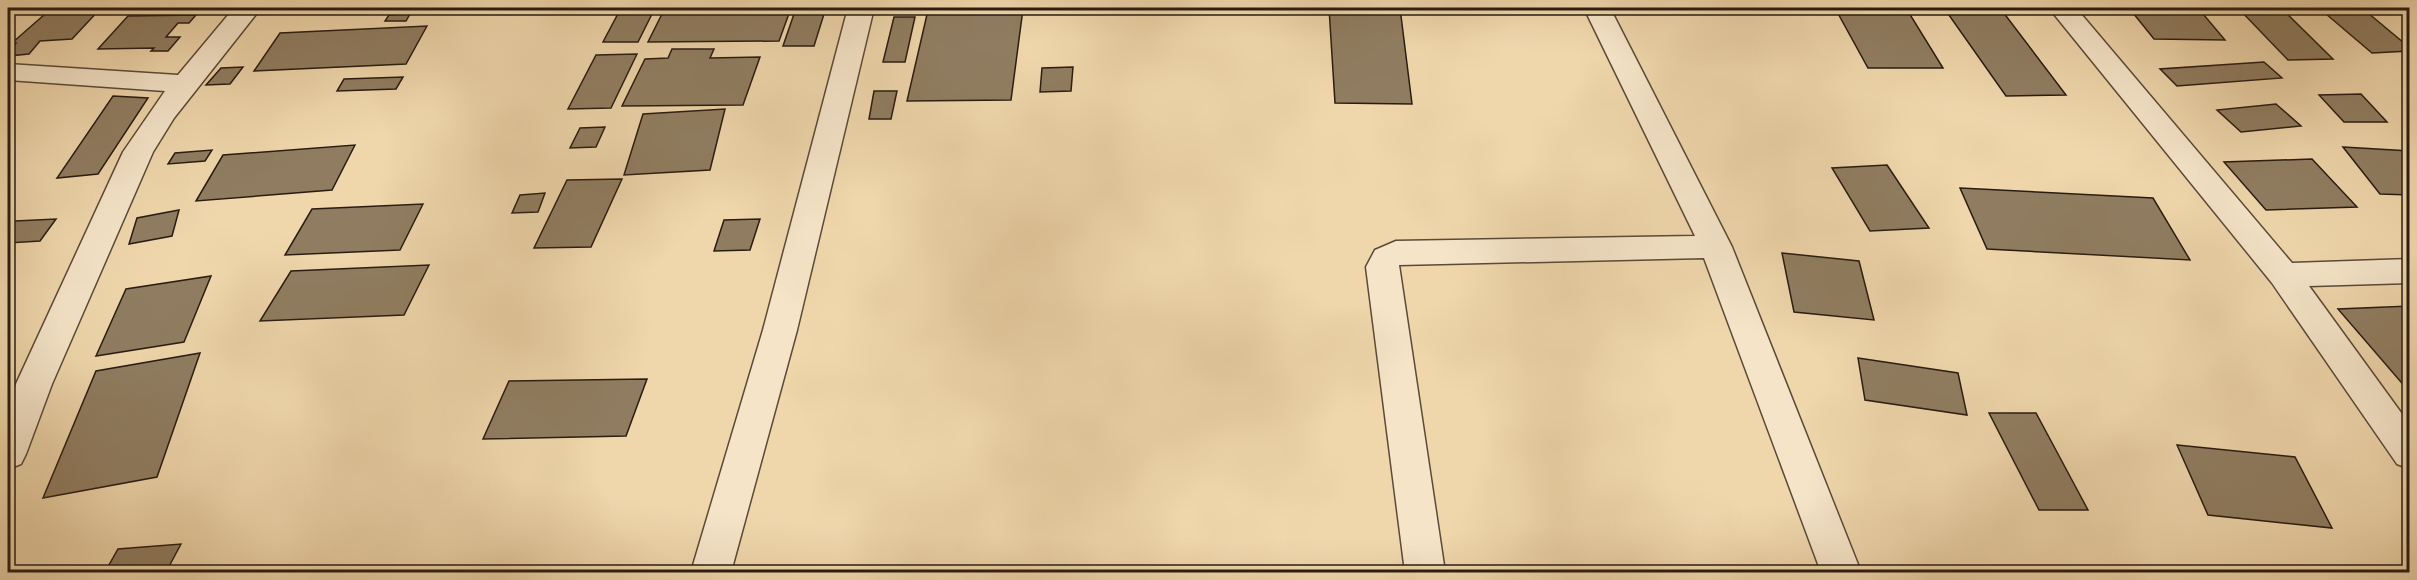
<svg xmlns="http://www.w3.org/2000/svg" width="2417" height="580" viewBox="0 0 2417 580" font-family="'IM FELL DW Pica',serif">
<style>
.building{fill:#907d61;stroke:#291c11;stroke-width:1.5}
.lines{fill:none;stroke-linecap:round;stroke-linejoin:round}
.minor-casing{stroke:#5a4a38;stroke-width:3}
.minor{fill:#f5e4c8;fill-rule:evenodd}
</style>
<rect width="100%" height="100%" fill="#efd6ab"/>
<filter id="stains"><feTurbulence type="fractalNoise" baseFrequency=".00333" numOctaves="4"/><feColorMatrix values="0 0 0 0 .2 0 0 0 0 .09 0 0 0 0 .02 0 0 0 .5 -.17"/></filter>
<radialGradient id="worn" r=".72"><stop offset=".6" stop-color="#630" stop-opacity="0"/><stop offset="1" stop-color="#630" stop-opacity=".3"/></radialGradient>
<g class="building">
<polygon points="52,8 115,8 100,9 72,39 40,41 29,54 8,56 16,43 12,43"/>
<polygon points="164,8 193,8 189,12 159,13"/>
<polygon points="291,8 373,8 370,11 286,14"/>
<polygon points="621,8 655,8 638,42 603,42"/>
<polygon points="665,8 791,8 779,41 648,42"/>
<polygon points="1329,8 1400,8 1412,104 1335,103"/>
<polygon points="1835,8 1906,8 1943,68 1868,68"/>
<polygon points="1944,8 2000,8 2066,95 2006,96"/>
<polygon points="2129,8 2198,8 2225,40 2154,39"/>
<polygon points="2238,8 2281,8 2333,59 2288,60"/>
<polygon points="2319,8 2362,8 2410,48 2410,51 2372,53"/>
<polygon points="1023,9 1011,100 907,101 928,10"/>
<polygon points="410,14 406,21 385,21 389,15"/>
<polygon points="794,14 824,14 814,46 783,46"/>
<polygon points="196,15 189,23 178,23 166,37 180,37 168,51 151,51 154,48 98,49 128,16"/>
<polygon points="894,17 915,17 905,62 883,62"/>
<polygon points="427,26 406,64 254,71 280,33"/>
<polygon points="672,49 714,49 710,58 760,57 743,105 622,106 645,59 668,58"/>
<polygon points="637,54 611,108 568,109 596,55"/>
<polygon points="2264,62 2282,78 2177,86 2160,69"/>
<polygon points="243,67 230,84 206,85 221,68"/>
<polygon points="1073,67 1071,91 1040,92 1042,68"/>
<polygon points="403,77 396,89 337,91 344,79"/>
<polygon points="874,91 897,91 891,119 869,119"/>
<polygon points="2361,94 2387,122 2344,122 2319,95"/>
<polygon points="113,96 148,98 98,174 57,178"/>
<polygon points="2276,104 2301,126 2241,132 2217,110"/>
<polygon points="725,109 710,170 624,175 643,114"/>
<polygon points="605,127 596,147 570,148 580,128"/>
<polygon points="355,145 332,190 196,201 223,155"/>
<polygon points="2343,147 2410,151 2410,195 2380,194"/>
<polygon points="212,150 205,161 168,164 175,153"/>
<polygon points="2312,159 2357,207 2266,210 2224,162"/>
<polygon points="1887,165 1929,228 1870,231 1832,168"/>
<polygon points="622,179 591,247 534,248 567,180"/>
<polygon points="1960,188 2153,198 2190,260 1987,249"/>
<polygon points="545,193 538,212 512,213 520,195"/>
<polygon points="423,204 400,250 285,255 312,209"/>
<polygon points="179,210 172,236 129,244 137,218"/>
<polygon points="56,219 40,241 8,243 8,231 15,221"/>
<polygon points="760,219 750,250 714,251 724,220"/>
<polygon points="1782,253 1859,261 1874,320 1794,312"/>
<polygon points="429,265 404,315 260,321 291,271"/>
<polygon points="211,276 184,342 96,356 126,289"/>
<polygon points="2410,306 2410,389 2407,389 2338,309"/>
<polygon points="200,353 157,477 43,498 96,371"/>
<polygon points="1858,358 1958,373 1967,415 1865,400"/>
<polygon points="647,379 626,436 483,439 509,381"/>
<polygon points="1989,413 2036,413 2088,510 2039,510"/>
<polygon points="2177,445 2295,457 2332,528 2208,515"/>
<polygon points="181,544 166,572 105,572 118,549"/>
</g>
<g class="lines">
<g class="minor-casing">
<g id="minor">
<polygon points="234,8 261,8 174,118 153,152 52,384 26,454 21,464 8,469 8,407 16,384 123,152 165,91 8,80 8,64 178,75"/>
<polygon points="848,8 874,8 797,330 731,572 691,572 763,330"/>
<polygon points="1584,8 1610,8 1732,247 1861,572 1821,572 1704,258 1399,265 1445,572 1405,572 1366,267 1375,250 1396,241 1695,236"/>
<polygon points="2049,8 2076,8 2292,263 2410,259 2410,283 2309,286 2410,425 2410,469 2397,464 2272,283"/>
</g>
</g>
<use href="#minor" class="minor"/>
</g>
<rect width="2417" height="580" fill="none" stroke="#efd6ab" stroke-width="30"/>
<rect x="9" y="9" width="2399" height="562" fill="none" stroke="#291c11" stroke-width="3"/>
<rect x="15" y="15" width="2387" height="550" fill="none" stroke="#291c11" stroke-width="1.5"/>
<rect width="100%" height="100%" filter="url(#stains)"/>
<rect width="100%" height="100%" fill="url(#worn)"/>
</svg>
